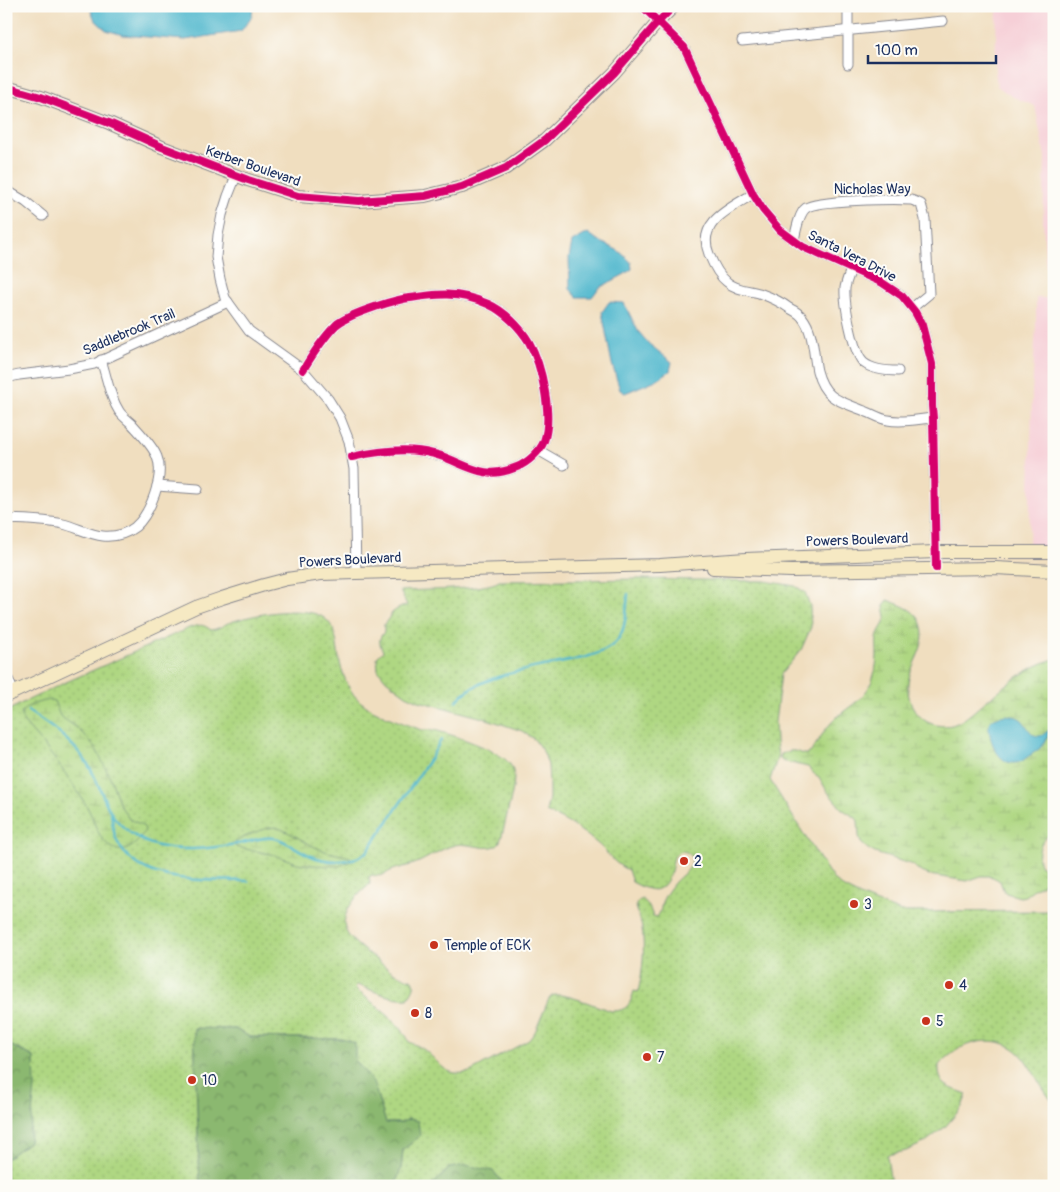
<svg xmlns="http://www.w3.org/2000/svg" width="1060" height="1192" viewBox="0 0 1060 1192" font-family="Pangolin,sans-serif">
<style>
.built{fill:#f6cfd7}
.grass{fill:url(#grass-dots);stroke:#658370}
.forest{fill:url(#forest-crowns);stroke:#537467}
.wetland{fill:url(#wetland-marsh);stroke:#658370}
.water{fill:#4fb7cd;stroke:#357396}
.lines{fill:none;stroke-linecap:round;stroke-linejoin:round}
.stream{stroke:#4fb7cd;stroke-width:2.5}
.street-casing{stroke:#86868e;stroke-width:11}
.secondary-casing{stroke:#86868e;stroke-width:14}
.street{stroke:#fff;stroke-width:9}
.secondary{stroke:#f6e9c3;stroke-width:12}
.cycleway-casing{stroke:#fdfcf7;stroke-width:11}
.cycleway{stroke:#d6006c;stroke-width:8}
.poi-dot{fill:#c8321e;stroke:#fdfcf7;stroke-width:2}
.labels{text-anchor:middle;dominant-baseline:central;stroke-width:4;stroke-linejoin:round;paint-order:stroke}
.street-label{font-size:14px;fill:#1b2f5e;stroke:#fdfcf7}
.poi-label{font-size:14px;fill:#1b2f5e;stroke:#fdfcf7;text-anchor:start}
</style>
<defs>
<pattern id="grass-dots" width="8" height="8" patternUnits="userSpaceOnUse" patternTransform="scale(1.25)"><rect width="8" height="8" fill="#afd782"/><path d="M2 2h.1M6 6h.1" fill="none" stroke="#96b973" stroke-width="1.8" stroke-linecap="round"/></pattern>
<pattern id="forest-crowns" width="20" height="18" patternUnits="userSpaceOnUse" patternTransform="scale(1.25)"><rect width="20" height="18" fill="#8bb870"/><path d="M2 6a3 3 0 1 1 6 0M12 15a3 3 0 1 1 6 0" fill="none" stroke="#71965f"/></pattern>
<pattern id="wetland-marsh" width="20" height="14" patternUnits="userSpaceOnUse" patternTransform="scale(1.25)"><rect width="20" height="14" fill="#afd782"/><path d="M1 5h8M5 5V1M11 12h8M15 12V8" fill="none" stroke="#96b973"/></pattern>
</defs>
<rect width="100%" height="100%" fill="#fdfcf7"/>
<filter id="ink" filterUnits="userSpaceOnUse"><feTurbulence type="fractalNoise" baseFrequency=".02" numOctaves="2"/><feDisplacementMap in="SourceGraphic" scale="10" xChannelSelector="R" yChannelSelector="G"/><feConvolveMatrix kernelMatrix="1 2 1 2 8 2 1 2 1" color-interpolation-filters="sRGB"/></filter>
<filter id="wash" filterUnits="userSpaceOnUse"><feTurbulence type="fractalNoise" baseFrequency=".0096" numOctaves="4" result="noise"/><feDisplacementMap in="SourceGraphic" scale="20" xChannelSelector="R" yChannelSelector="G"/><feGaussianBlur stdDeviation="1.12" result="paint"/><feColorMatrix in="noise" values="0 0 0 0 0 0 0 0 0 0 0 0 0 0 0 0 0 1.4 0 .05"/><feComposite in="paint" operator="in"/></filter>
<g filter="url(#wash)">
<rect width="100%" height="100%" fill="#f0debf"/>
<polygon class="built" points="997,6 1054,6 1054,555 1029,551 1032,392 1036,326 1036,298 1048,298 1043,223 1045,157 1035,106 1011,96 997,86 995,70"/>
<path class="grass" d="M640,579L765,581L795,586L805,592L810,606L811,627L801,650L781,674L775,722L776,741L778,756L770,780L803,833L833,879L844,888L864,898L901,912L1054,911V1103C1042,1090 1036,1075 1026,1061C1013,1041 989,1037 967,1045C957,1049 947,1057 939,1065C938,1087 949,1087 967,1094L962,1107L945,1127L924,1143L906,1151L887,1155L891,1186H506L493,1171L449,1168L440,1178L431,1186H395L401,1168L403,1150L420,1136L409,1119L400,1123H386L373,1082L355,1060L342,1039L250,1037L235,1029H194L200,1186H6V1159L29,1141L34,1057L6,1043V712L22,703L64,683L189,628C199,625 202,623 211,630C218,629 222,626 228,623C250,615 299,605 321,616C338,625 336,646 340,663C343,676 350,694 361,702C375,714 401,722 419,729C423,731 429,729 434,730C450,734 504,751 511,766C517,776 512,792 510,803C507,811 503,837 499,843C495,848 487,848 481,847C473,846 463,843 455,845C441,848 428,859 414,864C408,866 402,867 396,869C385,872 384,878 372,875L369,877L370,884C358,894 337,915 347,933C353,943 364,950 373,957C388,969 395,975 413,980C417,986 411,993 408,998C392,1000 372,990 357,985L355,989C369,1000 404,1025 409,1042C413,1044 419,1046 423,1049C441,1062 443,1078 470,1072L529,1040L535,1032L548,1001C550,997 552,995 557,995C568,994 599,1007 611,1011C627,1011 630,1005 634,991L638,992C643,971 645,949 642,928C641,923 636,908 636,905C637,901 639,901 642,899C648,903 650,909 653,916L657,917C661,912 661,907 662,902C665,895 670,888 675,882C680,876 691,870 692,862C694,854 683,848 677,853C672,857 673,865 671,871C663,896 651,892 632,882L628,870C614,864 609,854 599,845C583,831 565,820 546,812L549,798V782L548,765L544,753L534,739L522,731L487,719L419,701L406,695L386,680L378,670L377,657L383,651C379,643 378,639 384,632V624C388,620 389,617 392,613C396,609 402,607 407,605L400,591C418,590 488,590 499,581Z"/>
<g class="forest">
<polygon points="194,1028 235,1029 250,1037 342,1039 355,1043 355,1060 373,1082 386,1123 400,1123 409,1119 418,1121 420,1136 403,1150 401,1168 395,1186 200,1186"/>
<polygon points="6,1043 34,1057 35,1088 29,1142 6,1159"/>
<polygon points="466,1165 493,1171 506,1186 431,1186 440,1178 449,1168"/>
</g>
<g class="wetland">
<path d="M888,600C897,604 908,607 915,614C919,618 921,622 922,627C928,652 902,670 909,697C911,706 916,713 923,719C930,725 942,727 952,725C965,721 976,709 986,701C1006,685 1029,666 1054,659V831C1050,834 1045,838 1042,842C1038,850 1036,864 1044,869C1046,870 1050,871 1052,872L1053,874L1051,880L1035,888L1025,896L1020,897L1006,893L1003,889L1000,881L993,877L988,876H981L967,881L929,875L919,871L913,865L875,853L868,849L861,843L859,836L858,821L856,818L842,809L827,791L819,777L813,773L808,767L782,761L780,759L781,754C785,753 790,750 794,751C803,752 803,757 811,752C817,743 823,732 831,723C843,709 863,702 871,683C875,674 877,663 877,653C877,648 876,643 877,638C878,630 886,623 886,617C886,614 884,609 884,606Z"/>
<path d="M51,700L54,701L60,716L77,728L89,740L97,751L110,777L120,805L129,819L142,825L145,829C144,834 141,837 138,841C128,851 120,854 108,845C96,835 94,818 86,805C68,775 47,748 24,723C23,720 21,717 21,715C23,705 43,701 51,700Z"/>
<path d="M275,827C292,832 306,844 322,850C331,854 341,854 350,857L351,860L350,862L339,866L309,865L297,863L275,855L236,847L235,842C248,835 261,829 275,827Z"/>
</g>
<g class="water">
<polygon points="89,6 253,6 252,16 241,31 185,40 123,35 106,30 95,20"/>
<polygon points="588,233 599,241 619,251 631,262 632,269 625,274 599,288 592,297 577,297 570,289 569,258 572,242"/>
<polygon points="609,302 624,303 638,331 649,344 672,362 670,371 656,380 625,393 620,390 612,364 602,312"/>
<path d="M1006,715C1012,716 1017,716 1022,720C1027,725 1031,737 1039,736C1043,736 1046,732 1049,730C1048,742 1041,748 1032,754C1028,756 1025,759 1022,761C1005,769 995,752 991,739C990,734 988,728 989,723C992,717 1001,716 1006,715Z"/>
</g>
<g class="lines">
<g class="stream">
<path d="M456,702C477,672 551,667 586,657C597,654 609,650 616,642C627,629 626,609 628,594"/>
<path d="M28,711C50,726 72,740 87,763C97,778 102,796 110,811C119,827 140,842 158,846C183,852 212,848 237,844C251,842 265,835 278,839C289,843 299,850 309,855C326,863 352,864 367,852L432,756L441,740"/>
<path d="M111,814C113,823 113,833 117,841C139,887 207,879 248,881"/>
</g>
</g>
</g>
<g filter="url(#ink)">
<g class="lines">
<g class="street-casing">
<g id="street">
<polyline points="642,6 684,47 753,194 763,210 780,230 803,247 881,282 902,296 915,312 922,325 932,364 932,406 933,418 936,568"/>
<polyline points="848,6 848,64"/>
<polyline points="742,41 943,21"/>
<polyline points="236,176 228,196 222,215 218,235 216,257 220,279 225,298 249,331 303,370 328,399 340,418 349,441 354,469 356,573"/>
<polyline points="6,190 26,202 43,216"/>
<path d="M753,194C731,208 696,222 709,254C713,264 718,275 727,282C736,290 748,290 759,293C770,297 780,301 789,308C793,310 799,313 802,317C814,332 813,353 817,371C825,401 841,401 867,412C873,414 880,419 888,420C902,423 919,419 933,418"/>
<path d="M794,240C796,231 799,213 806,208C817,200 894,199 911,200C915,201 918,203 921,204L925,219L929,294L912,308"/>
<path d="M851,269C849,275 846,282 845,288C844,302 853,354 864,363C873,370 887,371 898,371"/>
<path d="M303,370C313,354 323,338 336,325C347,315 388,302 403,299C435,294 457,290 488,304C504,311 520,327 529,342C542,365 553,416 544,441C540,452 527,463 517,467C488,479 475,470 449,459C444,457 439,455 434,454C408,447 378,451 352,457"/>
<polyline points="6,378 19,375 69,369 94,364 228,302"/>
<polyline points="538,450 564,465"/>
<polyline points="157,486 198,489"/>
<path d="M6,519C25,520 45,520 63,524C76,527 90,535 103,536C115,537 126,534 135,527C150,514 165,476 157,457C153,446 140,433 132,424C128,420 122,416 119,411C109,396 107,377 101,360"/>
<polyline points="6,674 14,693"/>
</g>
</g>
<g class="secondary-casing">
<g id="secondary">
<polyline points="6,87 41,97 109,123 162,147 248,180 298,196 359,201 425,196 462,187 506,168 545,140 614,73 658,22 674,6"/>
<polyline points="713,568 791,571 995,568 1054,571"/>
<polyline points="6,696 196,607 222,598 264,585 287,579 321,574 356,573 660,565 746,559 936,552 1054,552"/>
</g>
</g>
<use href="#street" class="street"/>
<use href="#secondary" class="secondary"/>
<g class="cycleway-casing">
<g id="cycleway">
<polyline points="642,6 684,47 753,194 763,210 780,230 803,247 881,282 902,296 915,312 922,325 932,364 932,406 933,418 936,568"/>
<polyline points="6,87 41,97 109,123 162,147 248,180 298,196 359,201 425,196 462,187 506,168 545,140 614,73 658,22 674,6"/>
<path d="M303,370C313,354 323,338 336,325C347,315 388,302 403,299C435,294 457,290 488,304C504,311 520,327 529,342C542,365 553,416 544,441C540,452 527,463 517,467C488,479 475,470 449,459C444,457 439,455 434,454C408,447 378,451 352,457"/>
</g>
</g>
<use href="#cycleway" class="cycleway"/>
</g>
</g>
<g class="poi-dot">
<circle cx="684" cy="861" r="5"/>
<circle cx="854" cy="904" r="5"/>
<circle cx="434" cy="945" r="5"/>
<circle cx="949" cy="985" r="5"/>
<circle cx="415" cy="1013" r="5"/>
<circle cx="926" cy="1021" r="5"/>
<circle cx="647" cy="1057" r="5"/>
<circle cx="192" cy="1080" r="5"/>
</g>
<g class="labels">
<g class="street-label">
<text transform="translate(253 166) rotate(19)">Kerber Boulevard</text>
<text x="872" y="189">Nicholas Way</text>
<text transform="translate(852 256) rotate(27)">Santa Vera Drive</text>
<text transform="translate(129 332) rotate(-23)">Saddlebrook Trail</text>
<text transform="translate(857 540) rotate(-2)">Powers Boulevard</text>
<text transform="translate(350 560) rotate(-3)">Powers Boulevard</text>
</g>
<g class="poi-label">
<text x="694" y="861">2</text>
<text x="864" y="904">3</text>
<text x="444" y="945">Temple of ECK</text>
<text x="959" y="985">4</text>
<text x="425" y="1013">8</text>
<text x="936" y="1021">5</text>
<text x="657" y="1057">7</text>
<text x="202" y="1080">10</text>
</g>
</g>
<rect width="1060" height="1192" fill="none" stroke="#fdfcf7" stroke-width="25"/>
<path d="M868 55v8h128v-8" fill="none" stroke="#1b2f5e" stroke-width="2.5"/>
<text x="875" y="55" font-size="15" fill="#1b2f5e" stroke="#fdfcf7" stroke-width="4" paint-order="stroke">100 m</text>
</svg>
